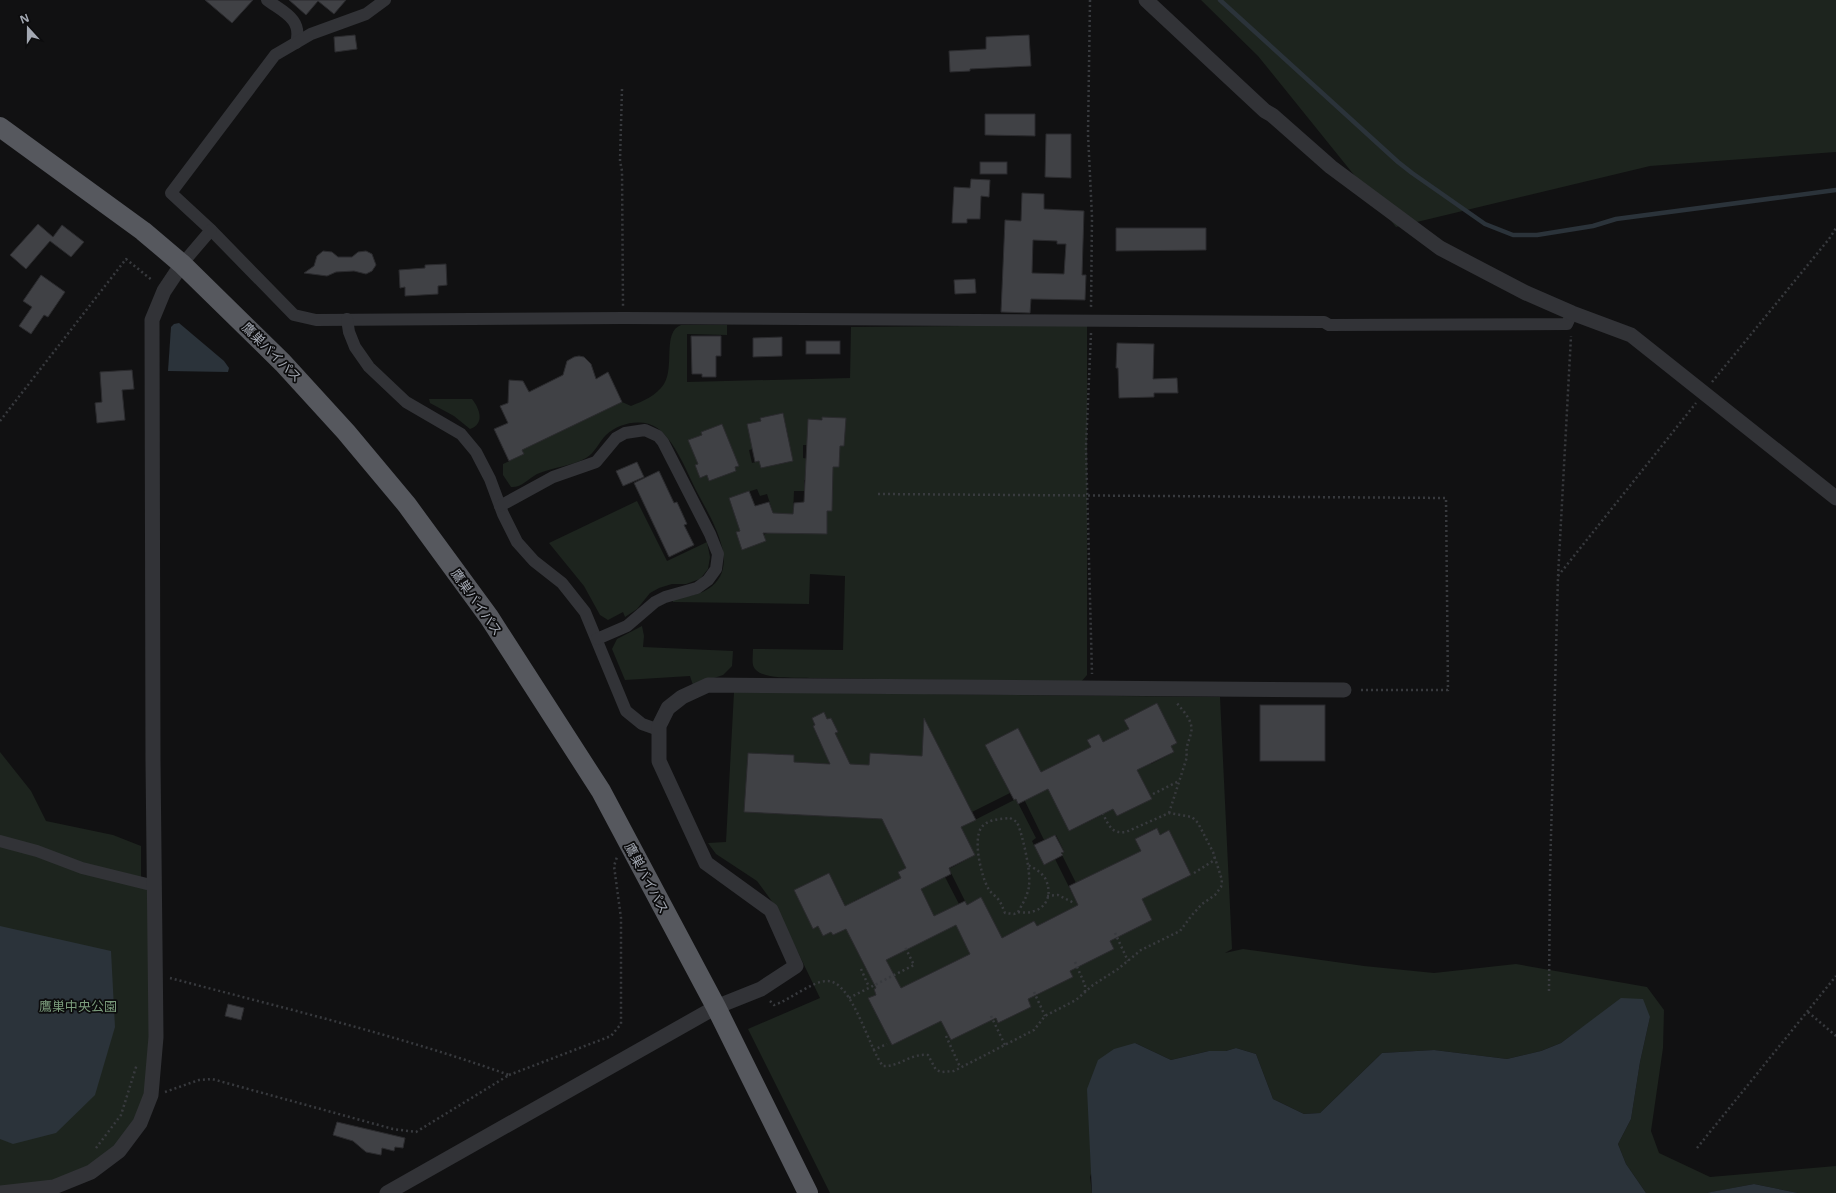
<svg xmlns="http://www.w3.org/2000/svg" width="1836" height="1193" viewBox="0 0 1836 1193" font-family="'Noto Sans','Noto Sans JP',sans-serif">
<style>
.green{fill:#1d241e;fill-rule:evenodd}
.water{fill:#2b333a}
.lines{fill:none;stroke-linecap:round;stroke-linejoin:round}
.stream{stroke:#2b333a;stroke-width:4.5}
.building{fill:#404145;stroke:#2b2b2e;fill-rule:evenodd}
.path{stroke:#383a3e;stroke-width:2.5;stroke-dasharray:2 3;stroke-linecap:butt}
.minor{stroke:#323337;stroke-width:12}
.tertiary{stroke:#323337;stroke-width:15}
.trunk{stroke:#56585e;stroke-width:20}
.labels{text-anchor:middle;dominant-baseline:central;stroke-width:3.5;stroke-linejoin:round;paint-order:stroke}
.street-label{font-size:13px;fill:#a3a8b2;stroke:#0c0c0d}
.park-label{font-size:13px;fill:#7b9c7c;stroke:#0c0c0d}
</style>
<rect width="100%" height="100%" fill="#111112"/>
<g class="green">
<polygon points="1201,0 1836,0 1836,152 1650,166 1396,227 1258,56"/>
<path d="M681,325H727V335L687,334V382L850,378L851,327L1087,325V675L1081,682L809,678C795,677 757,681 753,665C752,660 753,654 753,649L843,650L845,576L810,574L809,604L673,602V597C705,598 731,582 722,547C717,527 706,509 697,492C686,471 672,431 649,424C634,420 617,425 606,435C599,442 595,453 586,458C572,466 553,467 537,474C528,479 521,488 511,487L503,475V464L524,454L522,450L622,402L631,406C643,401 656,396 664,384C675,367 662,332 681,325ZM783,413L789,440L784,441L789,462L761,468L759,461L752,463L749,450L753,449L747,424L761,421L760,418ZM808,419H846L844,446H840L839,467L810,466V459L803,458V445H807ZM722,424L732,449L728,451L736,471L709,481L707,475L700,478L695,465L698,464L689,440L702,435L701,432ZM804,480H814L832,511H827L826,534L788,533V514H793L794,491H804ZM757,489L760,496L767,494L775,519L770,532L763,535L765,541L742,549L736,533L740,531L729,498Z"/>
<path d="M429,399H472C480,409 485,424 470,429L454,416L430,403Z"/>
<polygon points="637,501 667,561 707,542 710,557 708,569 700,579 686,584 672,584 659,588 650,593 637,609 625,617 623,612 608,620 600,615 584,586 549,543"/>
<polygon points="642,626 644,636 643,647 733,651 732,666 723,675 693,685 690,676 625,680 612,649 617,639"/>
<path d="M734,692L1220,697L1232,949L1225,953L1243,949L1364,966L1434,973L1516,964L1647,987L1664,1010L1663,1048L1651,1131L1659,1153L1710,1177L1836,1166V1193H1798L1754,1184L1707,1193H1646L1626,1164L1618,1144L1631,1119L1640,1062L1650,1017L1583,1027L1561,1043L1541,1051L1507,1059L1434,1050L1382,1053L1320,1113L1304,1114L1273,1099L1256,1054L1236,1048L1226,1051H1209L1171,1060L1135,1043L1090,1177L1092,1193H830L748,1029L820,998L776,907L757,881L716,854L708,843L726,842ZM1157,703L1177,743L1171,746L1174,752L1151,764L1148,757L1133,762L1151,799L1117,816L1094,770L1085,782L1102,815L1069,831L1048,789L1041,792L1036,781L1019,789L1044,840L1056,835L1064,851L1061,853L1076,883L1131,856L1145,860L1135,839L1156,828L1160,835L1169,830L1191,875L1158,891L1147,869L1131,877L1152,920L1121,935L1091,903L1114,949L1080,966L1050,932L1073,977L1040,993L1010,963L1031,1007L998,1023L981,989L985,1023L951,1040L934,1005H915L927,1028L892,1045L869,998L876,995L874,989L895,978L906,1000L919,979L970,954L959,904L945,877L921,889L942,932L875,912L896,955L866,969L851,938L849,927L833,935L831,932L823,936L818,926L813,929L794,890L829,873L850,915L859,911L854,901L901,878L898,872L906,868L882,819L745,812L748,753L794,755V762L836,764L819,740L813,726L824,713L827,719L831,718L838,732L835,733L850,764L869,765L870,753L922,756L924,720L972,812L1010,793L986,745L1037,774L1091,747L1087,740L1099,734L1103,742H1135L1124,720Z"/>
<polygon points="0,752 31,791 46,821 113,835 141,846 141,882 155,886 156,1037 140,1123 91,1172 0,1193"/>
<polygon points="1016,799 1036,838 1032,841 1044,865 1055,859 1078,905 1037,926 1034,921 1002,938 981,898 967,905 949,869 975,855 961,827"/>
</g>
<g class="water">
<polygon points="179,323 224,361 229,368 228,372 168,371 171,327 174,324"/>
<polygon points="0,926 111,951 115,1027 95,1095 56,1133 13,1144 0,1139"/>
<polygon points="1621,998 1643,999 1650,1017 1640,1062 1631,1119 1618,1144 1626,1164 1646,1193 1092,1193 1087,1089 1098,1060 1114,1049 1135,1043 1171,1060 1209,1051 1226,1051 1236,1048 1256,1054 1273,1099 1304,1114 1320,1113 1382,1053 1434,1050 1507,1059 1541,1051 1561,1043"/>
<polygon points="1754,1184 1798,1193 1707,1193 1711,1192"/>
</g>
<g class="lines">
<polyline class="stream" points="1220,0 1398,162 1412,173 1485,224 1513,235 1537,235 1593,226 1616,219 1836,190"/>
</g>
<g class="building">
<polygon points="205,0 253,0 232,23"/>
<polygon points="289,0 346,0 334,14 318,1 306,15"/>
<polygon points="355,35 357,49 335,52 334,37"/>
<polygon points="1029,35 1031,66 970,69 970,71 950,72 949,51 986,49 986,37"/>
<polygon points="985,114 1035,114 1035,136 985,135"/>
<polygon points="1046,134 1071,134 1071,178 1045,177"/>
<rect x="980" y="162" width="27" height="12"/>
<polygon points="971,179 990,180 989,197 981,196 980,219 967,219 967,223 952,223 954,187 970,188"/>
<path d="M1022,193L1044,194V209L1084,211L1082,275H1086L1085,300L1031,299L1030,313L1001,312L1005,220L1021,221ZM1033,240L1057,241V244H1066L1064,274L1032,273Z"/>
<polygon points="38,224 53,237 62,225 84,242 71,257 50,241 26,269 10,255"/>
<polygon points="1116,228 1206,228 1206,250 1116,251"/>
<polygon points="323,251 332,252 338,257 352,257 358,252 366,251 372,254 376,265 372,271 366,274 354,271 336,272 327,276 304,273 314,266 317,256"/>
<polygon points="446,264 447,285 438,286 438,294 405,296 405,287 400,288 399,270 425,268 425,265"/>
<polygon points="41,275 65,292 48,317 44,315 31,334 19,326 32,307 23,301"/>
<polygon points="975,279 976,293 955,294 954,280"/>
<polygon points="691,336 721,336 721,356 716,356 716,377 702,377 702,374 692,374"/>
<polygon points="782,337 782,356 753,357 753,338"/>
<rect x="806" y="341" width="34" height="13"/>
<polygon points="1117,343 1154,344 1153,379 1177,378 1178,393 1154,393 1154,397 1119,398 1118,368 1116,368"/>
<polygon points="579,356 584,357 591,364 596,379 608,372 622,402 522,450 524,454 509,461 494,429 508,423 500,406 508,403 509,380 523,381 529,392 563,375 567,361 574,357"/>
<polygon points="132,370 134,389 122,390 125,420 97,423 95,403 102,402 100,372"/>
<polygon points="783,413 793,461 761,468 759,461 755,462 747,424 761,421 760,418"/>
<polygon points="822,417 846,418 844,446 840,446 839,467 833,467 832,511 827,511 827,534 763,533 766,541 742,550 736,532 740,531 729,498 749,491 755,506 769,502 773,513 793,514 794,503 804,502 808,419 822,420"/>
<polygon points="722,424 739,466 735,467 736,471 709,481 707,475 700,478 695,465 698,464 688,440 702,435 701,432"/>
<polygon points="637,462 644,477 623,486 616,471"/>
<polygon points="659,471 674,503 677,502 687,524 684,525 694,545 669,557 634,483"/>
<polygon points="1157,703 1177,743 1171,746 1174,752 1137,770 1152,799 1117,816 1113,809 1069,831 1048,789 1018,804 1016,799 1014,800 985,745 1018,728 1041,772 1091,747 1087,740 1099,734 1103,742 1129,729 1124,720"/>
<rect x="1260" y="705" width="65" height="56"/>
<path d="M824,712L827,719L831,718L838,732L835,733L850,764L869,765L870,753L922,756L924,718L976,820L961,827L975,855L949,868L951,874L921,889L934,916L965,901L967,905L981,897L1002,938L1034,921L1037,926L1078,905L1069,886L1141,851L1135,839L1157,828L1160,835L1169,830L1191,875L1142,899L1152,920L1110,941L1114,949L1070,971L1073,977L1028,999L1031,1007L998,1023L996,1018L951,1040L941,1021L892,1045L868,998L876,995L874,989L876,988L846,929L833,935L831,932L823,936L818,926L813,929L794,890L829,873L845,906L901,878L898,872L906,868L882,819L744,812L748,753L794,755V762L830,764L813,726L815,725L812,718ZM956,925L970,954L901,988L886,960Z"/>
<polygon points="1055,835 1064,852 1061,853 1063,855 1044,865 1034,845"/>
<polygon points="228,1004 244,1008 241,1020 225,1016"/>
<polygon points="337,1122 405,1138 403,1148 395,1147 394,1151 382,1148 381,1155 366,1152 353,1141 333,1135"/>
</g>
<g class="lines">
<g class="path">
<polyline points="1090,0 1088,134 1092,217 1091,308"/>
<polyline points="622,89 620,161 622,171 623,306"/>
<polyline points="1091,333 1086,447 1092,674"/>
<polyline points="1712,382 1829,239 1836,228"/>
<polyline points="0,421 126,259 153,281"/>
<polyline points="878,494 1446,498 1448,690 1359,690"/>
<polyline points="1558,576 1696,403"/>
<polyline points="1153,794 1179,781"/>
<path d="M1169,813L1187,757C1185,747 1189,742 1191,733C1194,721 1183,711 1176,702"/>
<path d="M1010,818L1017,822C1023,836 1031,872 1029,886C1028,895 1022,905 1018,912L1014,914L1005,913C1003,909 1002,905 1000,902C997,896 991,894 988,888C981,875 973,841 981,828C987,819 1001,819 1010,818Z"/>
<polyline points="1194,873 1213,861 1215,857"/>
<polyline points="1047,896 1058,895 1074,903"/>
<path d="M1018,912C1040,916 1056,900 1045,878C1041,872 1034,868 1028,865"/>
<polyline points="1115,933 1128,961"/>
<polyline points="1075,962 1085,985 1085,992"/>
<polyline points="861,969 869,987"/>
<polyline points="1549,991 1550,873 1558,577 1571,336"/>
<polyline points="1034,992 1045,1016"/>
<polyline points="849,998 914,965 905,947"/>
<path d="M770,1001L774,1005C790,1000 812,981 827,981C852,980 869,1049 883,1066C899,1067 911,1053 928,1055L936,1070L942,1072L954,1071L1034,1030L1045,1016L1076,1000L1093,985L1118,969L1141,950L1180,931L1192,915L1202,904L1215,895L1221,887L1222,880L1213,852L1198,823L1192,817L1169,813L1126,832C1112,834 1109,826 1103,814"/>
<polyline points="1808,1012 1836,1036"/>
<polyline points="991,1016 1005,1045"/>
<polyline points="946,1036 960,1067"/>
<polyline points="873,1050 887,1044"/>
<polyline points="509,1075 611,1036 621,1024 621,918 614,866 617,857"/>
<path d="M165,1092L199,1080L212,1079L393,1129L416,1132L509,1075C398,1035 283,1008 170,978"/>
<polyline points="96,1148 121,1115 137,1064"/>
<polyline points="1697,1148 1836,976"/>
</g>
<g class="minor">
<path d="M267,0C283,12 303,19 296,43"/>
<polyline points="385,0 366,14 311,34 275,55 171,193 211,230 294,315 316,320 623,318 1324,322 1329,325 1567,324 1572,313"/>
<polyline points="182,264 211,230"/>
<polyline points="347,319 349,332 355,347 369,367 406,402 461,434 476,452 490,479 503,514 517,542 534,561 562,583 585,612 626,711 642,724 659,730"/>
<polyline points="500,506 553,477 596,462 616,438 625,433 645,430 658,436 663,442 710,534 718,554 716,569 708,580 697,588 665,597 655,602 627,626 597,639"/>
<polyline points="0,841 37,851 82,868 155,886"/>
</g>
<g class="tertiary">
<polyline points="1146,0 1265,111 1272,115 1331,167 1440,248 1526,293 1572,313 1631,335 1836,498"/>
<polyline points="0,1193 54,1187 91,1172 119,1151 140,1123 151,1095 156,1037 153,761 152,320 164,291 182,264"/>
<polyline points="387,1193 716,1007 761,989 796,966 771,910 706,863 659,761 659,726 668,708 682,697 708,685 1344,690"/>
</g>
<polyline class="trunk" points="0,127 143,231 182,264 283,363 346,432 407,505 489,617 601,791 716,1007 808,1193"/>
</g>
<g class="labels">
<g class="street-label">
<text transform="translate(272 352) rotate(45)">鷹巣バイパス</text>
<text transform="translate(477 602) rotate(55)">鷹巣バイパス</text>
<text transform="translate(647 878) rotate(62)">鷹巣バイパス</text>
</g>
<g class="park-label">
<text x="78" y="1006">鷹巣中央公園</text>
</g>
</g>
<g transform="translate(28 28) rotate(339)" stroke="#0c0c0d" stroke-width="3" paint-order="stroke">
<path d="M0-3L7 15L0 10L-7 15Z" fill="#a3a8b2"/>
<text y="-6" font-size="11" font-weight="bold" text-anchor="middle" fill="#a3a8b2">N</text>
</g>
</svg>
